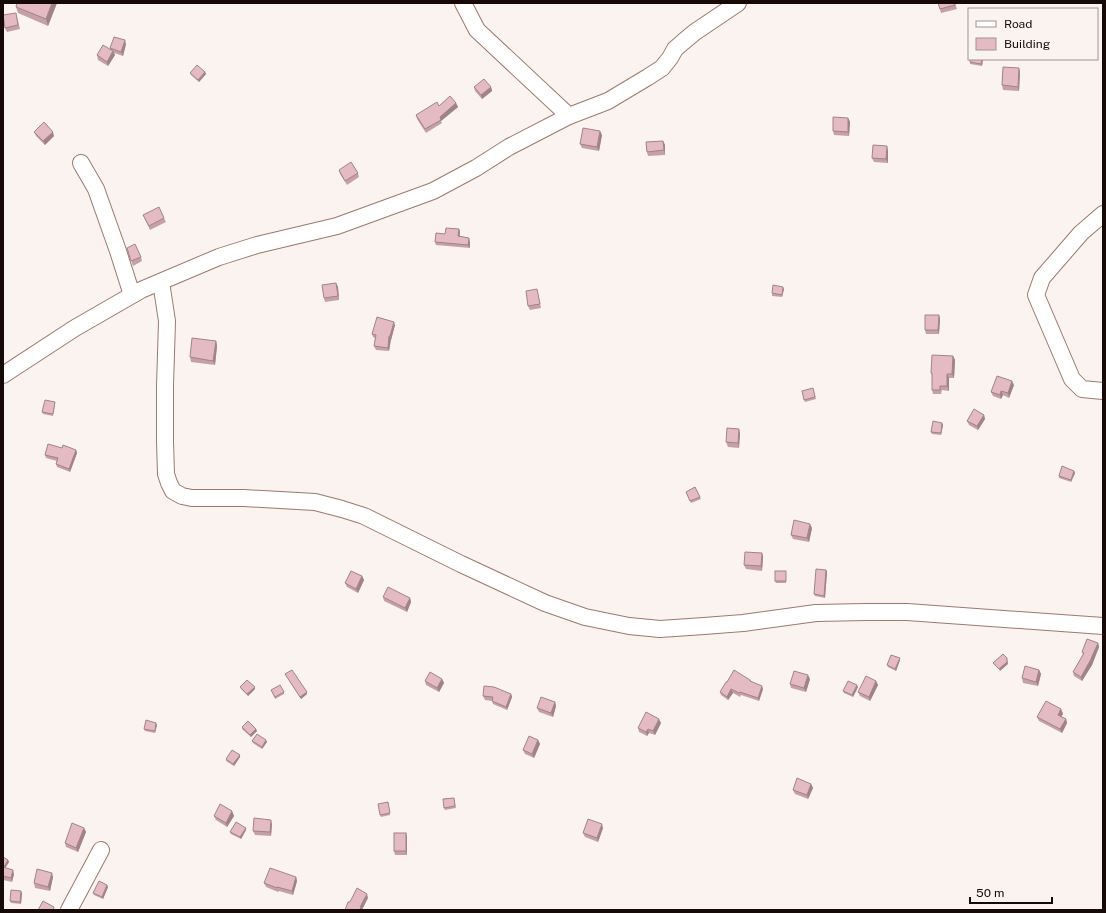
<svg xmlns="http://www.w3.org/2000/svg" width="1106" height="913" viewBox="0 0 1106 913" font-family="'Public Sans',sans-serif">
<style>
.lines{fill:none;stroke-linecap:round;stroke-linejoin:round}
.minor-casing{stroke:#9d786d;stroke-width:18}
.minor{stroke:#fff;stroke-width:16}
.wall{fill:#c5a1a7}
.shaded-wall{fill:#a08388}
.building{fill:#e5bbc2;stroke:#a08388}
</style>
<rect width="100%" height="100%" fill="#fbf3f0"/>
<g class="lines">
<g class="minor-casing">
<g id="minor">
<polyline points="463,3 477,30 569,116"/>
<polyline points="81,163 96,189 118,251 132,295"/>
<polyline points="1103,214 1081,233 1042,278 1036,295 1072,379 1082,389 1103,391"/>
<polyline points="161,282 167,321 165,386 165,441 166,474 169,483 173,491 182,496 192,498 244,498 315,502 342,509 364,516 461,564 545,603 585,617 629,626 660,629 704,626 743,623 816,613 866,612 907,612 1103,626"/>
<polyline points="3,375 75,328 141,290 219,257 257,245 337,226 433,191 476,168 509,147 569,116 608,101 648,77 662,68 670,58 675,49 683,42 695,32 738,3"/>
<polyline points="69,910 101,850"/>
</g>
</g>
<use href="#minor" class="minor"/>
</g>
<g class="wall">
<polygon points="17,3 57,3 48,26 18,13 16,7"/>
<polygon points="938,3 955,3 957,9 941,13"/>
<polygon points="17,17 20,29 7,32 5,28"/>
<polygon points="126,44 123,56 114,53 115,55 108,66 98,60 97,55 111,50 110,48"/>
<polygon points="983,59 982,66 970,64 970,62"/>
<polygon points="205,72 206,74 199,82 191,75 190,73"/>
<polygon points="1020,72 1019,91 1003,90 1002,85"/>
<polygon points="474,87 491,87 492,91 482,99 475,91"/>
<polygon points="456,103 458,107 441,121 442,123 426,133 417,119 416,115 439,106"/>
<polygon points="848,118 850,122 849,136 834,135 833,131"/>
<polygon points="34,132 54,136 45,145 36,136"/>
<polygon points="602,135 599,151 582,148 580,144"/>
<polygon points="663,141 665,145 665,155 648,156 647,152"/>
<polygon points="888,150 888,163 874,162 872,158"/>
<polygon points="339,170 358,173 359,177 347,185 340,174"/>
<polygon points="143,215 164,218 166,222 150,230"/>
<polygon points="459,229 460,232 460,237 470,242 470,248 436,245 435,242 445,234"/>
<polygon points="127,248 141,257 142,261 133,266"/>
<polygon points="336,283 338,287 339,300 325,302 324,298"/>
<polygon points="784,289 782,297 772,296 772,293"/>
<polygon points="538,293 541,308 530,310 528,306"/>
<polygon points="939,315 940,319 939,334 926,334 925,330"/>
<polygon points="395,325 391,340 391,339 389,351 376,350 374,346 375,338 373,337 372,334"/>
<polygon points="216,341 217,346 215,365 191,362 190,357"/>
<polygon points="953,356 955,360 954,378 949,378 949,391 942,390 941,394 933,394 932,390 932,375 931,373"/>
<polygon points="1014,385 1009,398 1003,395 1001,399 993,396 991,392"/>
<polygon points="813,388 816,399 805,402 804,400"/>
<polygon points="55,402 55,404 53,416 43,414 42,412"/>
<polygon points="984,415 985,419 978,430 969,425 967,421"/>
<polygon points="942,423 943,425 941,435 932,434 931,432"/>
<polygon points="740,433 739,448 728,447 726,442"/>
<polygon points="62,448 76,450 77,453 70,472 57,467 56,464 57,461 46,458 45,455"/>
<polygon points="1074,471 1075,473 1071,482 1059,478 1059,476"/>
<polygon points="695,487 701,499 691,503 686,492"/>
<polygon points="812,528 809,542 793,539 791,535"/>
<polygon points="762,553 763,557 762,571 746,569 744,565"/>
<polygon points="826,570 827,572 825,598 815,596 814,594"/>
<polygon points="786,571 786,583 776,583 775,581"/>
<polygon points="362,576 364,580 358,593 347,587 345,583"/>
<polygon points="383,597 410,598 411,602 407,612 384,601"/>
<polygon points="1098,643 1099,647 1092,665 1082,681 1074,676 1073,672 1083,655 1082,652"/>
<polygon points="900,658 900,660 896,671 888,667 887,665"/>
<polygon points="1039,670 1041,674 1038,686 1023,683 1022,678"/>
<polygon points="285,674 307,694 301,699"/>
<polygon points="442,679 444,683 439,692 426,685 425,681"/>
<polygon points="810,679 806,692 791,688 790,684"/>
<polygon points="750,680 751,682 763,689 759,701 741,695 740,697 733,693 728,700 721,695 720,692 727,682"/>
<polygon points="876,681 878,685 870,701 860,696 858,692"/>
<polygon points="240,687 255,689 248,696 241,689"/>
<polygon points="858,687 853,697 844,693 843,691"/>
<polygon points="271,690 284,692 284,694 275,699"/>
<polygon points="511,694 512,697 507,710 493,704 492,701 485,700 483,696"/>
<polygon points="555,702 556,706 553,717 539,712 537,708"/>
<polygon points="1061,709 1063,714 1061,716 1066,719 1067,723 1062,733 1039,721 1037,717"/>
<polygon points="661,723 655,735 649,733 647,736 639,732 638,728"/>
<polygon points="157,725 155,733 145,731 144,729"/>
<polygon points="242,727 256,729 257,731 251,737 242,729"/>
<polygon points="538,740 540,744 534,758 525,754 523,750"/>
<polygon points="252,741 267,742 262,749 253,743"/>
<polygon points="240,755 240,757 234,766 226,761 226,759"/>
<polygon points="811,784 813,788 808,799 795,794 793,790"/>
<polygon points="454,798 456,808 445,810 444,808"/>
<polygon points="388,804 390,815 381,817 380,815"/>
<polygon points="232,811 234,816 227,827 216,820 214,816"/>
<polygon points="272,824 271,836 255,835 253,831"/>
<polygon points="84,828 86,832 78,852 66,847 65,843"/>
<polygon points="603,828 598,842 585,837 583,833"/>
<polygon points="246,830 241,839 231,834 230,832"/>
<polygon points="406,833 407,837 407,855 395,855 394,851"/>
<polygon points="3,857 8,860 9,862 5,868 14,874 12,882 3,880"/>
<polygon points="53,877 50,891 35,888 34,883"/>
<polygon points="296,877 297,881 293,895 279,891 278,892 266,887 264,883"/>
<polygon points="107,885 108,887 103,899 94,895 93,893"/>
<polygon points="22,893 21,904 11,903 10,901"/>
</g>
<g class="shaded-wall">
<polygon points="52,3 57,3 48,26 46,19"/>
<polygon points="125,40 126,44 123,56 121,52"/>
<polygon points="113,51 115,55 108,66 107,62"/>
<polygon points="982,59 983,59 982,66 981,64"/>
<polygon points="1019,68 1020,72 1019,91 1018,87"/>
<polygon points="205,72 206,74 199,82 198,80"/>
<polygon points="491,87 492,91 482,99 481,95"/>
<polygon points="456,103 458,107 441,121 440,117"/>
<polygon points="848,118 850,122 849,136 848,132"/>
<polygon points="600,131 602,135 599,151 597,147"/>
<polygon points="53,132 54,136 45,145 43,141"/>
<polygon points="663,141 665,145 665,155 664,150"/>
<polygon points="887,146 888,150 888,163 886,159"/>
<polygon points="459,229 460,232 459,240 458,236"/>
<polygon points="469,238 470,242 470,248 468,245"/>
<polygon points="336,283 338,287 339,300 338,296"/>
<polygon points="783,287 784,289 782,297 782,295"/>
<polygon points="939,315 940,319 939,334 938,330"/>
<polygon points="394,322 395,325 391,340 390,336"/>
<polygon points="389,336 391,339 389,351 388,348"/>
<polygon points="216,341 217,346 215,365 213,361"/>
<polygon points="953,356 955,360 954,378 952,374"/>
<polygon points="947,374 949,378 949,391 947,386"/>
<polygon points="1012,381 1014,385 1009,398 1008,393"/>
<polygon points="1001,391 1003,395 1001,399 1000,395"/>
<polygon points="984,415 985,419 978,430 977,426"/>
<polygon points="942,423 943,425 941,435 941,433"/>
<polygon points="739,429 740,433 739,448 738,443"/>
<polygon points="76,450 77,453 70,472 69,469"/>
<polygon points="1074,471 1075,473 1071,482 1071,480"/>
<polygon points="810,524 812,528 809,542 807,538"/>
<polygon points="762,553 763,557 762,571 761,566"/>
<polygon points="826,570 827,572 825,598 824,596"/>
<polygon points="362,576 364,580 358,593 356,589"/>
<polygon points="410,598 411,602 407,612 405,608"/>
<polygon points="1098,643 1099,647 1092,665 1082,681 1081,677"/>
<polygon points="900,658 900,660 896,671 895,669"/>
<polygon points="1007,658 1008,664 1000,671 999,669"/>
<polygon points="1039,670 1041,674 1038,686 1036,682"/>
<polygon points="808,675 810,679 806,692 804,688"/>
<polygon points="442,679 444,683 439,692 437,688"/>
<polygon points="876,681 878,685 870,701 869,697"/>
<polygon points="857,685 858,687 853,697 852,695"/>
<polygon points="762,686 763,689 759,701 758,698"/>
<polygon points="255,687 255,689 248,696 247,694"/>
<polygon points="731,689 733,693 728,700 727,697"/>
<polygon points="307,692 307,694 301,699 300,697"/>
<polygon points="511,694 512,697 507,710 506,707"/>
<polygon points="555,702 556,706 553,717 551,713"/>
<polygon points="1061,709 1063,714 1060,719 1058,715"/>
<polygon points="659,719 661,723 655,735 653,731"/>
<polygon points="1066,719 1067,723 1062,733 1060,729"/>
<polygon points="156,723 157,725 155,733 155,731"/>
<polygon points="256,729 257,731 251,737 250,735"/>
<polygon points="648,729 649,733 647,736 646,732"/>
<polygon points="266,740 267,742 262,749 262,747"/>
<polygon points="538,740 540,744 534,758 532,754"/>
<polygon points="240,755 240,757 234,766 233,764"/>
<polygon points="811,784 813,788 808,799 807,795"/>
<polygon points="232,811 234,816 227,827 226,823"/>
<polygon points="271,820 272,824 271,836 270,832"/>
<polygon points="602,824 603,828 598,842 597,838"/>
<polygon points="84,828 86,832 78,852 76,848"/>
<polygon points="246,828 246,830 241,839 240,837"/>
<polygon points="406,833 407,837 407,855 406,851"/>
<polygon points="8,860 9,862 4,870 3,868"/>
<polygon points="13,870 14,874 12,882 11,878"/>
<polygon points="52,873 53,877 50,891 48,887"/>
<polygon points="296,877 297,881 293,895 292,891"/>
<polygon points="107,885 108,887 103,899 102,897"/>
<polygon points="21,891 22,893 21,904 20,902"/>
<polygon points="367,894 368,898 362,910 360,910 360,907"/>
</g>
<g class="building">
<polygon points="17,3 52,3 46,19 16,7"/>
<polygon points="938,3 955,3 955,5 940,9"/>
<polygon points="16,13 18,25 5,28 3,15"/>
<polygon points="114,37 125,40 121,52 110,48"/>
<polygon points="103,45 113,51 107,62 97,55"/>
<polygon points="970,59 982,59 981,64 970,62"/>
<polygon points="197,65 205,72 198,80 190,73"/>
<polygon points="1003,67 1019,68 1018,87 1002,85"/>
<polygon points="484,79 491,87 481,95 474,87"/>
<polygon points="450,96 456,103 440,117 441,120 425,129 416,115 437,102 439,106"/>
<polygon points="833,117 848,118 848,132 833,131"/>
<polygon points="44,122 53,132 43,141 34,132"/>
<polygon points="583,128 600,131 597,147 580,144"/>
<polygon points="663,141 664,150 647,152 646,142"/>
<polygon points="873,145 887,146 886,159 872,158"/>
<polygon points="351,162 358,173 345,181 339,170"/>
<polygon points="159,207 164,218 149,226 143,215"/>
<polygon points="446,228 459,229 458,236 469,238 468,245 435,242 436,233 445,234"/>
<polygon points="135,244 141,257 131,261 127,248"/>
<polygon points="336,283 338,296 324,298 322,285"/>
<polygon points="773,285 783,287 782,295 772,293"/>
<polygon points="537,289 540,304 528,306 526,291"/>
<polygon points="925,315 939,315 938,330 925,330"/>
<polygon points="377,317 394,322 390,336 389,336 388,348 374,346 376,335 372,334"/>
<polygon points="192,338 216,341 213,361 190,357"/>
<polygon points="932,355 953,356 952,374 947,374 947,386 940,386 940,390 932,390 932,373 931,373"/>
<polygon points="997,376 1012,381 1008,393 1001,391 1000,395 991,392"/>
<polygon points="813,388 815,397 804,400 802,391"/>
<polygon points="45,400 55,402 53,414 42,412"/>
<polygon points="974,409 984,415 977,426 967,421"/>
<polygon points="933,421 942,423 941,433 931,432"/>
<polygon points="727,428 739,429 738,443 726,442"/>
<polygon points="48,444 62,448 63,445 76,450 69,469 56,464 58,458 45,455"/>
<polygon points="1062,466 1074,471 1071,480 1059,476"/>
<polygon points="695,487 700,497 690,501 686,492"/>
<polygon points="794,520 810,524 807,538 791,535"/>
<polygon points="745,552 762,553 761,566 744,565"/>
<polygon points="816,569 826,570 824,596 814,594"/>
<polygon points="351,571 362,576 356,589 345,583"/>
<rect x="775" y="571" width="11" height="10"/>
<polygon points="388,587 410,598 405,608 383,597"/>
<polygon points="1087,639 1098,643 1090,661 1081,677 1073,672 1084,653 1082,652"/>
<polygon points="1003,654 1007,658 1007,662 999,669 993,663"/>
<polygon points="891,655 900,658 895,669 887,665"/>
<polygon points="1025,666 1039,670 1036,682 1022,678"/>
<polygon points="292,670 307,692 300,697 285,674"/>
<polygon points="734,670 750,680 750,681 762,686 758,698 740,692 739,693 731,689 727,697 720,692 726,682 727,682"/>
<polygon points="794,671 808,675 804,688 790,684"/>
<polygon points="430,672 442,679 437,688 425,681"/>
<polygon points="866,676 876,681 869,697 858,692"/>
<polygon points="247,680 255,687 247,694 240,687"/>
<polygon points="848,681 857,685 852,695 843,691"/>
<polygon points="280,685 284,692 275,697 271,690"/>
<polygon points="484,686 494,687 511,694 506,707 492,701 493,697 483,696"/>
<polygon points="541,697 555,702 551,713 537,708"/>
<polygon points="1046,701 1061,709 1058,715 1066,719 1060,729 1037,717"/>
<polygon points="646,712 659,719 653,731 648,729 646,732 638,728"/>
<polygon points="146,720 156,723 155,731 144,729"/>
<polygon points="248,721 256,729 250,735 242,727"/>
<polygon points="257,734 266,740 262,747 252,741"/>
<polygon points="529,736 538,740 532,754 523,750"/>
<polygon points="232,750 240,755 233,764 226,759"/>
<polygon points="797,778 811,784 807,795 793,790"/>
<polygon points="454,798 455,806 444,808 443,799"/>
<polygon points="388,802 390,813 380,815 378,804"/>
<polygon points="220,804 232,811 226,823 214,816"/>
<polygon points="254,818 271,820 270,832 253,831"/>
<polygon points="588,819 602,824 597,838 583,833"/>
<polygon points="236,822 246,828 240,837 230,832"/>
<polygon points="72,823 84,828 76,848 65,843"/>
<rect x="394" y="833" width="12" height="18"/>
<polygon points="3,857 8,860 4,867 3,867"/>
<polygon points="3,867 13,870 11,878 3,876"/>
<polygon points="270,868 296,877 292,891 277,887 277,888 264,883"/>
<polygon points="37,869 52,873 48,887 34,883"/>
<polygon points="99,881 107,885 102,897 93,893"/>
<polygon points="357,888 367,894 360,907 361,907 360,910 345,910 348,902 350,902"/>
<polygon points="11,890 21,891 20,902 10,901"/>
<polygon points="43,901 54,907 53,910 38,910"/>
</g>
<rect width="1106" height="913" fill="none" stroke="#170a06" stroke-width="8"/>
<rect x="968" y="8" width="130" height="52" fill="#fbf3f0" stroke="#a09692"/>
<rect x="976" y="21" width="20" height="6" fill="#ffffff" stroke="#a09692"/>
<text x="1004" y="28" font-size="12" fill="#170a06">Road</text>
<rect x="976" y="38" width="20" height="12" fill="#e5bbc2" stroke="#a09692"/>
<text x="1004" y="48" font-size="12" fill="#170a06">Building</text>
<path d="M970 897v6h82v-6" fill="none" stroke="#170a06" stroke-width="2"/>
<text x="976" y="897" font-size="12" fill="#170a06" stroke="#fbf3f0" stroke-width="3" paint-order="stroke">50 m</text>
</svg>
